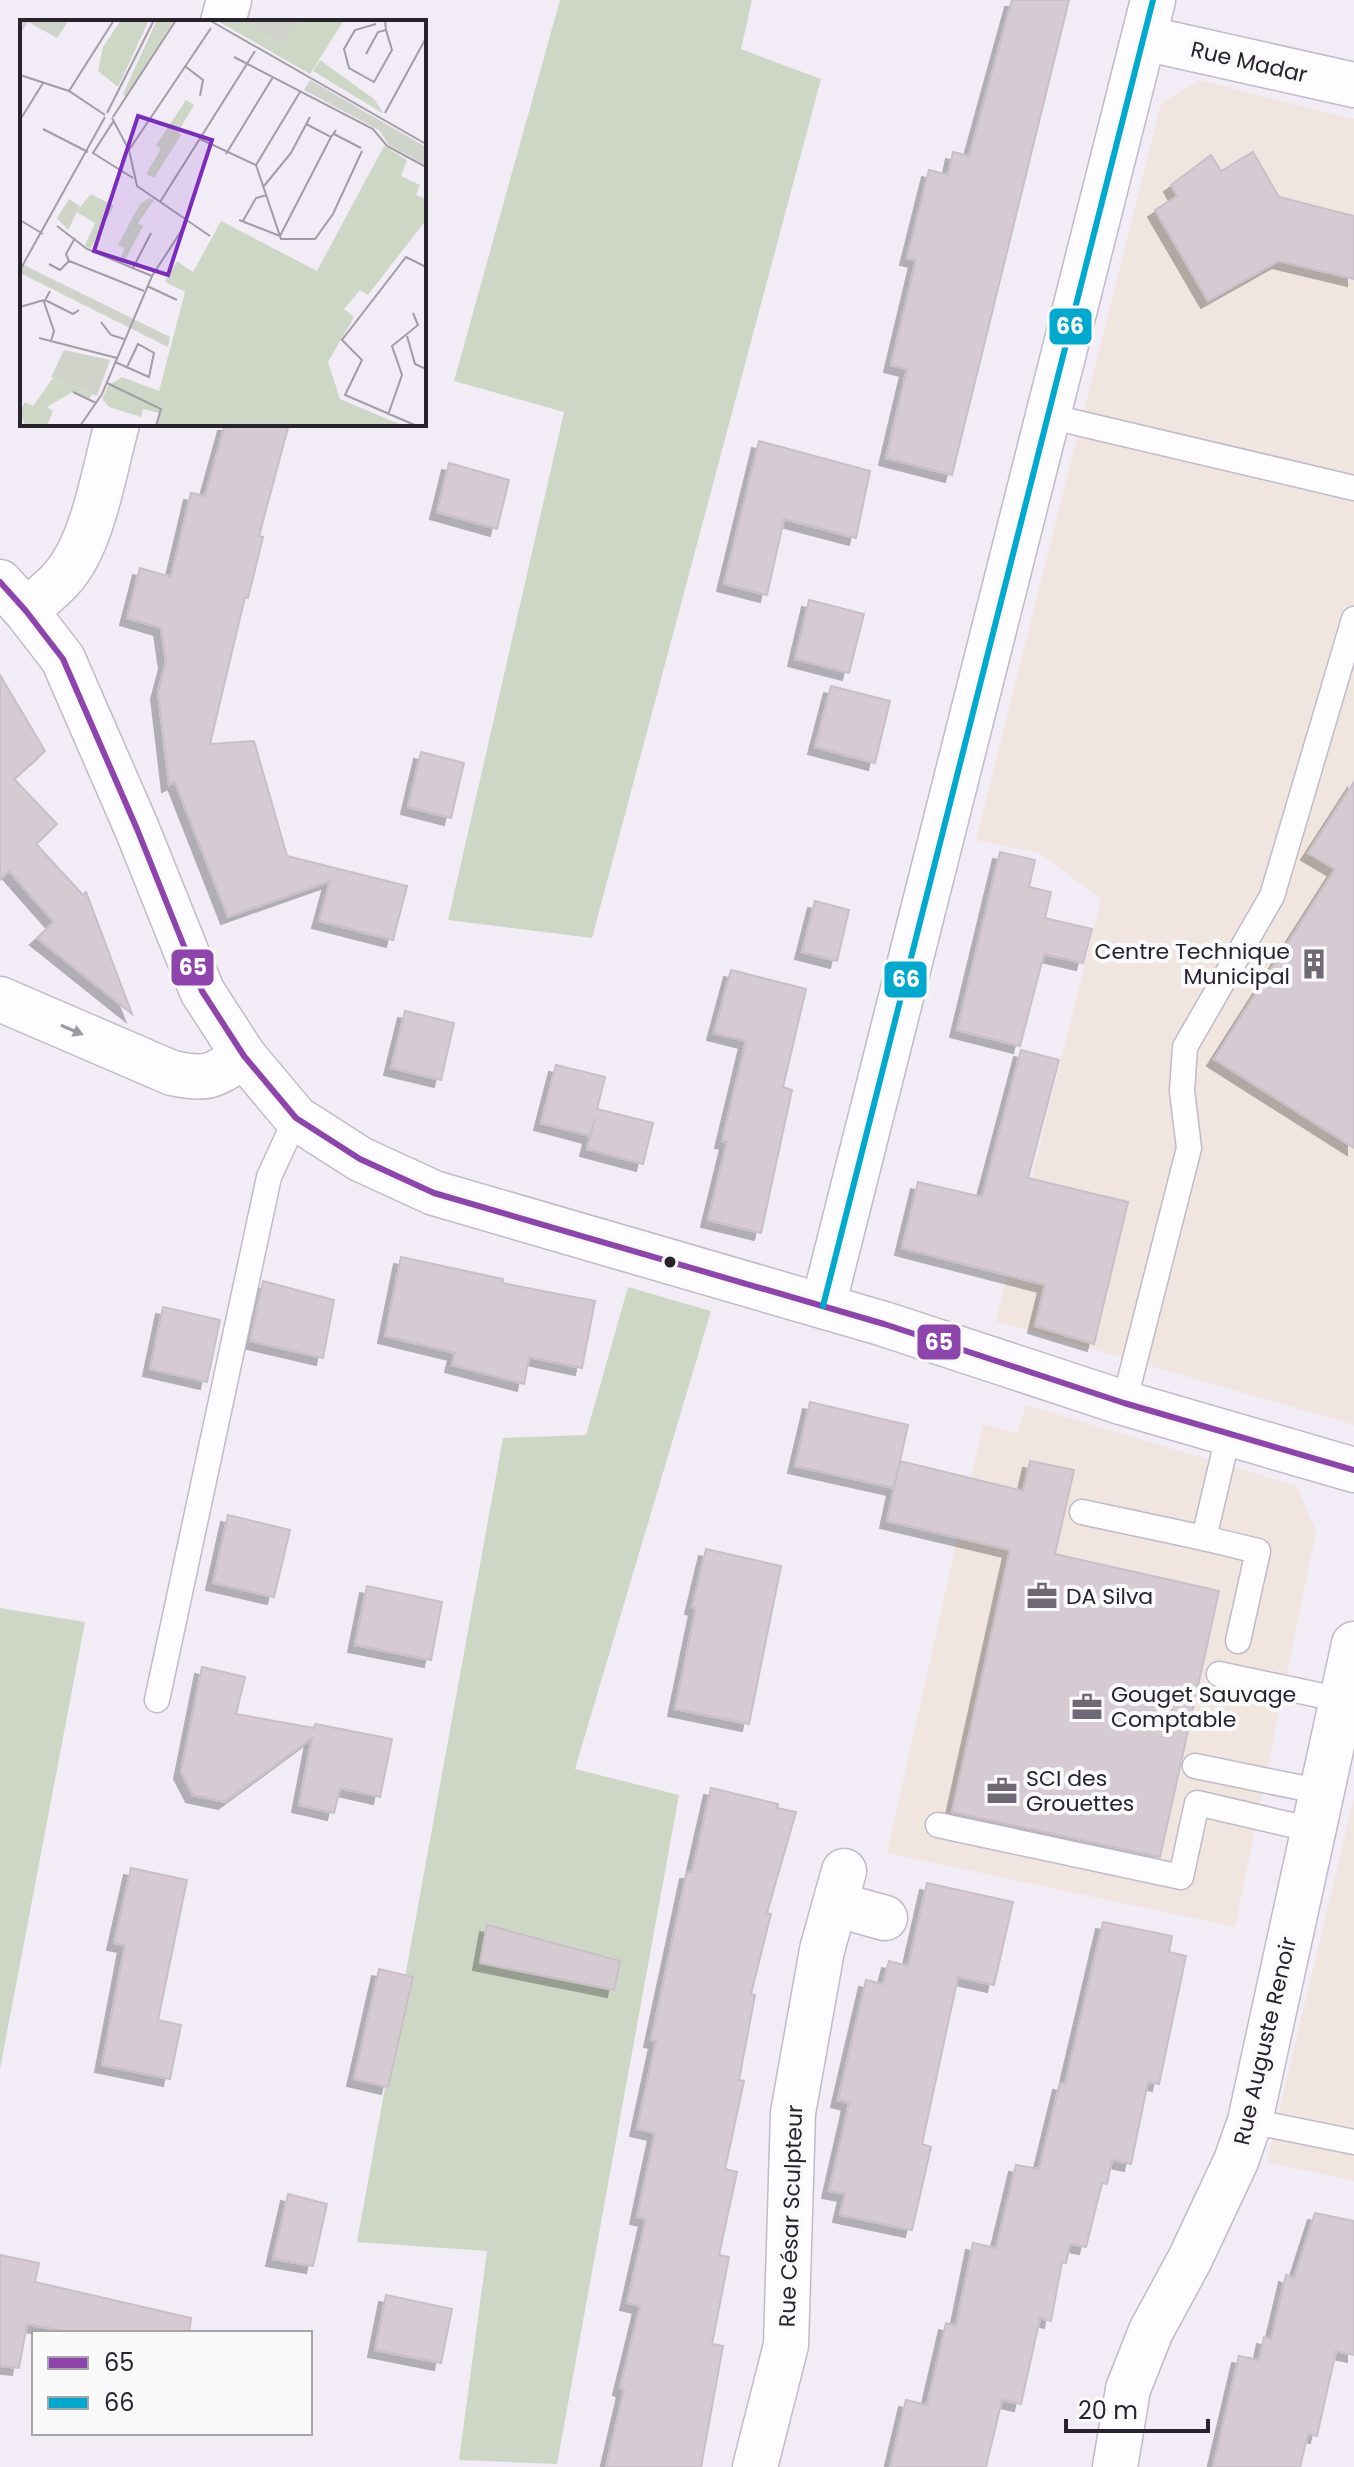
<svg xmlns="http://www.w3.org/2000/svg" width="1354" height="2467" viewBox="0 0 1354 2467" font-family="Poppins,sans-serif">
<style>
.industrial{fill:#f1e5e0}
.forest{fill:#ced7c6}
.building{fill:#d6cbd3;stroke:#c8bfc7;stroke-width:2;filter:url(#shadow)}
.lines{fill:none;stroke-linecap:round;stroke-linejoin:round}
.service-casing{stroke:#c0bbc6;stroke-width:27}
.minor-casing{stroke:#c0bbc6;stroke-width:47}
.service{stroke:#fdfcfe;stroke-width:24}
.minor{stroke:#fdfcfe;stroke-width:44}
.bus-1-casing{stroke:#fafafa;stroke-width:12}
.bus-2-casing{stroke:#fafafa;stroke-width:12}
.bus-1{stroke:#8e44ad;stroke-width:6}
.bus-2{stroke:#00a9ce;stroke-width:6}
.oneway{fill:#9e9aa1}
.bus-dot{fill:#29232f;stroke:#fafafa;stroke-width:3}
.labels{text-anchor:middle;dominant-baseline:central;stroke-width:8;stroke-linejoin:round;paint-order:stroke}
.street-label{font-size:22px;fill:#29232f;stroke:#fafafa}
.poi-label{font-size:22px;fill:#29232f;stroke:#fafafa;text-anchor:start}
.inset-road{fill:none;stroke:#a29ca7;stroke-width:2}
.view{fill:#7b2cbf;fill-opacity:0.15;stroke:#7b2cbf;stroke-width:4}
.inset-edge{fill:none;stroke:#29232f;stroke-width:4}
.line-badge{stroke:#fafafa;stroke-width:3}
.badge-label{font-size:22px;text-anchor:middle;font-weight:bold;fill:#fff}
</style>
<defs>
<filter id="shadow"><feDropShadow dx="-7" dy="7" stdDeviation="0" flood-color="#0004"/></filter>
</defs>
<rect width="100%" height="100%" fill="#f2ecf7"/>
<g class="industrial">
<polygon points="1200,80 1354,119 1354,1425 996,1321 1101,899 1039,853 976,840 1161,103"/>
<polygon points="1026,1405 1297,1486 1316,1532 1235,1927 887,1853 983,1424 1017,1433"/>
<polygon points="1354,1797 1354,2181 1267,2162"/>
</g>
<g class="forest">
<polygon points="560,0 752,0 741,49 821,79 592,938 448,920 564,412 454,381"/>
<polygon points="628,1287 711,1311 575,1769 679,1795 557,2464 459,2460 487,2251 357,2242 503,1438 586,1435"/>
<polygon points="0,1608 85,1622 0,2069"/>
</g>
<g class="building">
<polygon points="1012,0 1069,0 952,475 886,458 907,369 891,365 916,260 907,258 929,170 948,175 953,152 969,156"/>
<polygon points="1253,152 1279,197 1354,216 1354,279 1279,261 1208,301 1155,210 1177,196 1171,185 1211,155 1221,171"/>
<polygon points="225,424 289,424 259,536 263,537 248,598 245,597 210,744 254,741 287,856 407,886 393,940 319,921 330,881 228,917 175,782 169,785 158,692 166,662 161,628 127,618 140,568 171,577 191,493 205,496"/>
<polygon points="759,441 870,471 856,538 784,519 767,595 724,584"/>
<polygon points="449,463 509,480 497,529 437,512"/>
<polygon points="809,600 864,614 849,673 795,659"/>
<polygon points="0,675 45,751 14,779 57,824 36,844 83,895 86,892 132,1014 37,938 54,922 9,871 0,879"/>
<polygon points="831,686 890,701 875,763 815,747"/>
<polygon points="421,752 464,763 451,818 408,807"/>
<polygon points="1354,782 1354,1148 1214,1059 1335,869 1308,853"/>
<polygon points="1000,852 1035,860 1029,887 1051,892 1045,918 1092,929 1083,963 1044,954 1020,1046 957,1030"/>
<polygon points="815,901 849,910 837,961 802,952"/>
<polygon points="731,970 806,989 783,1087 792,1090 761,1233 708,1220 727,1142 722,1141 746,1041 714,1033"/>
<polygon points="405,1011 454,1023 441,1080 391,1068"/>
<polygon points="1021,1050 1059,1060 1028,1178 1128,1202 1094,1344 1035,1326 1045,1285 902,1248 918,1182 982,1197"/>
<polygon points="556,1065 605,1077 597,1109 653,1123 643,1164 587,1149 595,1118 590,1136 541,1123"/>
<polygon points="401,1257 503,1279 502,1283 595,1301 582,1368 529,1357 524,1384 452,1365 455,1353 385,1336"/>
<polygon points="263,1281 334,1300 323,1358 250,1341"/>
<polygon points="163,1307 220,1320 207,1382 150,1369"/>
<polygon points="810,1402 908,1425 894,1488 795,1466"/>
<polygon points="900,1461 1023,1491 1030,1461 1074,1470 1055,1554 1219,1591 1160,1857 952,1812 1010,1550 887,1521"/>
<polygon points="228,1515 290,1530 274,1597 213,1583"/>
<polygon points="706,1549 781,1566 749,1724 675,1709 696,1608 692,1607"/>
<polygon points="367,1586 442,1602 431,1660 355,1645"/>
<polygon points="202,1667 245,1677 236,1714 314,1728 315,1724 392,1739 380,1797 340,1788 334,1813 299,1805 312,1738 225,1802 193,1795 181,1772"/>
<polygon points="711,1788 778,1804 777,1808 796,1812 767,1913 771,1914 751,1994 755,1995 739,2080 744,2081 725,2169 737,2172 719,2255 729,2257 712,2344 723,2346 701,2467 606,2467 624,2390 620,2388 640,2306 627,2303 646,2219 637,2217 655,2133 637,2129 656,2041 651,2040 687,1872 692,1872"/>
<polygon points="131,1868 187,1880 158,2020 181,2025 170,2079 102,2065 125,1945 114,1943"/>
<polygon points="927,1883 1013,1902 994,1985 958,1977 922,2144 931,2147 912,2230 840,2215 845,2194 829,2191 849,2103 838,2100 866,1980 883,1984 889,1961 908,1966"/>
<polygon points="1103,1922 1172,1936 1169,1952 1186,1956 1159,2084 1148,2082 1131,2164 1112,2160 1107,2184 1102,2183 1086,2247 1070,2244 1066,2263 1062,2262 1051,2321 1040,2318 1021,2404 1002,2400 986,2467 890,2467 906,2400 927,2405 946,2323 956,2326 973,2243 996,2248 1016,2165 1039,2169 1060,2083 1065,2084"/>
<polygon points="487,1925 620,1961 614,1990 480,1963"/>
<polygon points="379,1969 413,1977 388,2087 354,2079"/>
<polygon points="288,2194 327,2204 313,2266 273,2259"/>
<polygon points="1315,2213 1354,2221 1354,2355 1336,2351 1317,2436 1308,2434 1300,2467 1213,2467 1239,2356 1259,2360 1264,2337 1271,2339 1286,2275 1294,2278"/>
<polygon points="0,2255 39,2263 35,2282 191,2318 189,2333 74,2333 27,2324 19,2368 0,2366"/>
<polygon points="386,2295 452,2309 441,2363 375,2350"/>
</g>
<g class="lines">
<g class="service-casing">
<g id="service">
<polyline points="1048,416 1354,488"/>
<polyline points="1124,1403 1189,1148 1182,1091 1185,1047 1272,896 1354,619"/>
<polyline points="1229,1432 1204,1538 1258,1551 1238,1641"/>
<polyline points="1082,1512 1204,1538"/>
<polyline points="1219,1674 1342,1700"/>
<polyline points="157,1700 269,1177 296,1118"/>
<polyline points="1195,1766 1322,1792"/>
<polyline points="938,1825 1181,1877 1197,1803 1313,1830"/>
<polyline points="1250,2121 1354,2142"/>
</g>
</g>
<g class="minor-casing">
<g id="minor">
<polyline points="223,22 229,0"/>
<polyline points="1144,38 1354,85"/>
<polyline points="0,582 26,611 63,659 137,829 202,991 244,1056 296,1118 360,1159 434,1193 884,1324 1124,1403 1354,1470"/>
<path d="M26,611C38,600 53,589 63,577C94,541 104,470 117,424"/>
<path d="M0,999L172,1073C209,1081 213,1076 244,1056"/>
<polyline points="823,1306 1153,0"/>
<polyline points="835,1904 885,1918"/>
<polyline points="755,2467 786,2345 793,2113 822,1950 844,1871"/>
<polyline points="1115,2467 1128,2389 1151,2331 1190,2259 1236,2161 1250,2121 1354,1644"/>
</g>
</g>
<use href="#service" class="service"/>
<use href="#minor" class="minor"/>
<g class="bus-1-casing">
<polyline id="bus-1" points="0,582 26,611 63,659 137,829 202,991 244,1056 296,1118 360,1159 434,1193 884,1324 1124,1403 1354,1470"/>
</g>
<g class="bus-2-casing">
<polyline id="bus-2" points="823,1306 1153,0"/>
</g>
<use href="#bus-1" class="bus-1"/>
<use href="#bus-2" class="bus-2"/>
</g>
<defs><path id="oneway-solid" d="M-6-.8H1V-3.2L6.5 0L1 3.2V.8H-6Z" transform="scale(2)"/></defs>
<use class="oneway" href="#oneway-solid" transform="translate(72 1030) rotate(23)"/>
<defs>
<g id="building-bare" transform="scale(2.4)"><path d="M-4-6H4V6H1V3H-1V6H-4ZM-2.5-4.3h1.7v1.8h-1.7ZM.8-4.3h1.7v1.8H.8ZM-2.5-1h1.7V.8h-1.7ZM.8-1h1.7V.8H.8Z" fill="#6f6975" stroke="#fafafa" stroke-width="2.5" paint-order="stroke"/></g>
<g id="office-bare" transform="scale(2.4)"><path d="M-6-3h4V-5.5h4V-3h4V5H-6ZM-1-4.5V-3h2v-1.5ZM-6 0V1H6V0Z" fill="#6f6975" stroke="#fafafa" stroke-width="2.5" paint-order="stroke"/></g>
</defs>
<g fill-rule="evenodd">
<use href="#building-bare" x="1314" y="964"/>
<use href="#office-bare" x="1042" y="1596"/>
<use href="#office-bare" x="1087" y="1707"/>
<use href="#office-bare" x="1002" y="1791"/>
</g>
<circle class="bus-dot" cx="670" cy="1262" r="7"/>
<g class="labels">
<g class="street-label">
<text transform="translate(1249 62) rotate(13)">Rue Madar</text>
<text transform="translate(1265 2041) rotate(-77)">Rue Auguste Renoir</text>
<text transform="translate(791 2216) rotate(-88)">Rue César Sculpteur</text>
</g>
<g class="poi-label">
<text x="1290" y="951" text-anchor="end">Centre Technique<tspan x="1290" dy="25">Municipal</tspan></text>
<text x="1066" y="1596">DA Silva</text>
<text x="1111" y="1694">Gouget Sauvage<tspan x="1111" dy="25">Comptable</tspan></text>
<text x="1026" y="1778">SCI des<tspan x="1026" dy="25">Grouettes</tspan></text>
</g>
</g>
<g transform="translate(20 20)">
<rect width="406" height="406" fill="#f2ecf7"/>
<path d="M0,0H49L37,18L8,2L0,14ZM220,0H280L263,27ZM290,60L406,127V145L369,125L359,110L284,70ZM49,179L60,186L48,210L37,198ZM0,243L150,317L148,327L0,253ZM44,330L90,340L77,376L31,357Z" fill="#cfd3ca"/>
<path d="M101,0H129L98,67L78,51L83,27ZM137,0H154L106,77L103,74ZM196,0H220L263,27L280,0H324L290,54ZM300,40L354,79L364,94L293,51ZM166,80L174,85L158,112L161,115L134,158L126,154L141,129L136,125ZM364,126L387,140L381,156L400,165L396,175L406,179V200L348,275L340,270L324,289L334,297L308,342L320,379L384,406H137L143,382L139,393L123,389L121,397L89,387L82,379L88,366L102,357L139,371L165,272L145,262L157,241L173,252L201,201L297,251ZM71,174L94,186L70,229L65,225L75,203L56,192ZM129,178L134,180L118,203L123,206L105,240L100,239L105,228L98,225L120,184ZM33,358L72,374L70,379L52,372L27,387L33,391L27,406H5L0,391L5,382L13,386Z" fill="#ced7c6"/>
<path class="inset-road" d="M189,0L406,124M356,4L335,10L324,29L329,48L354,62L372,30L366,10M346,34L358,12L366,10L365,0M214,37L353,109L367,126L406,147M166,47L183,60L180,76M0,55L49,71L85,95M49,71L94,0M87,93L134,0M365,93L406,18M93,97L156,0M92,98L109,130L117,166L190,216M0,100L23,63M93,102L73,133L113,158M286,104L311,117L316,110M23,109L68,132M314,114L341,128M180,119L236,145M109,130L191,8M206,134L253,57M236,145L261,219H295L313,194L342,131M236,145L280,72M244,166L271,133L290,97M140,182L235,31M0,200L23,214M219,200L260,216L311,117M223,201L236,178L247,175M37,206L67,229L132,256M55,218L46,234L49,241L124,271M29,244L40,250L49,241M113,248L131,213M0,250L85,97M127,266L157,280M30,271L24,282L34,311L31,321M25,280L53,294L59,290M0,287L24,280M81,302L91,315L104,319M387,316L395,344L406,349M19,318L97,338M95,342L129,357L134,333L118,324L107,347M87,363L141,389L136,406M53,372L76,383M368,395L382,355L372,326L398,305L393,293M60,406L82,374L132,256L167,202M397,406L325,375L342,340L322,320L386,237L406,247"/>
<path class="view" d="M118,96L192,120L148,255L74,231Z"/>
<rect width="406" height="406" class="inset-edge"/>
</g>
<g class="line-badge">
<rect x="1048" y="307" width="45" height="39" rx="8" fill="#00a9ce"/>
<rect x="170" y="948" width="45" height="39" rx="8" fill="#8e44ad"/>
<rect x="883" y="960" width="45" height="39" rx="8" fill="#00a9ce"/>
<rect x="916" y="1323" width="46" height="38" rx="8" fill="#8e44ad"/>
</g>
<g class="badge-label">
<text x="1070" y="334">66</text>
<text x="193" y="975">65</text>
<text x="906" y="987">66</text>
<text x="939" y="1350">65</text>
</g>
<rect x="32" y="2331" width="280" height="104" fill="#fafafa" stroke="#a6a4a9" stroke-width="2"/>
<rect x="48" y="2357" width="40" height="12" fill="#8e44ad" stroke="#a6a4a9" stroke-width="2"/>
<text x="104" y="2371" font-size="24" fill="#29232f">65</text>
<rect x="48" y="2397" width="40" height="12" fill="#00a9ce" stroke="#a6a4a9" stroke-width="2"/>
<text x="104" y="2411" font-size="24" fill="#29232f">66</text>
<path d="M1066 2419v12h142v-12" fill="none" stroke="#29232f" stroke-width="4"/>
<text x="1078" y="2419" font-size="24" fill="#29232f" stroke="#fafafa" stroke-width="6" paint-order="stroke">20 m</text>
</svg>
